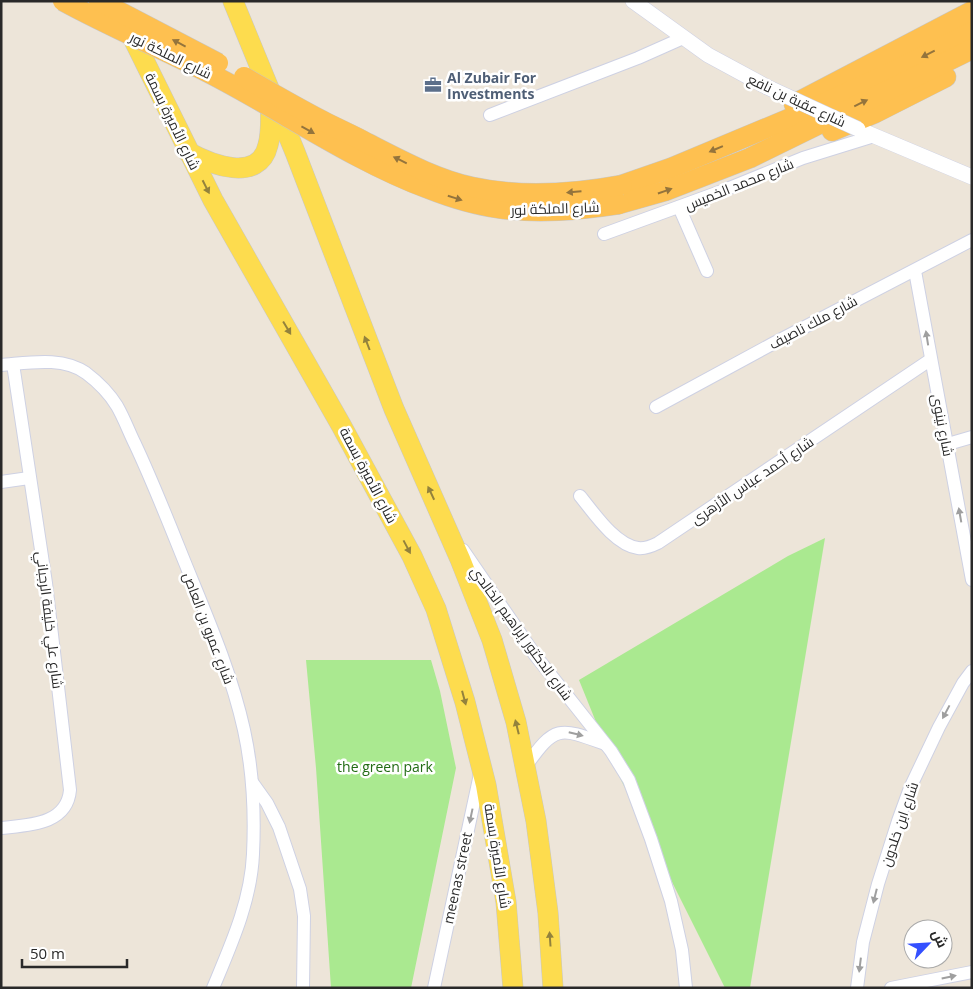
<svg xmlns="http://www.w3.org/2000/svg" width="973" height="989" viewBox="0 0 973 989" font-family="'Open Sans',Cairo,sans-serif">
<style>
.green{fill:#aae990}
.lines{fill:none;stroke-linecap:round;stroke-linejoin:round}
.minor-casing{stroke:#ced1e3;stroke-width:14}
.tertiary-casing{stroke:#ced1e3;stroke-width:16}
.primary-casing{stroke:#c7c7c7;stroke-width:21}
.trunk-casing{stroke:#c7c7c7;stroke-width:21}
.minor{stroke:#fff;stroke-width:12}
.tertiary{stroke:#fff;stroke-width:15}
.primary{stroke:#fddc4e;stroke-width:20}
.trunk{stroke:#fec050;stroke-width:20}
.tertiary-bridge-casing{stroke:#ced1e3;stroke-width:16;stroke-linecap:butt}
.trunk-bridge-casing{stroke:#c7c7c7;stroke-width:21;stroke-linecap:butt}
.tertiary-bridge{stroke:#fff;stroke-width:15}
.trunk-bridge{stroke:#fec050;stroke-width:20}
.oneway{fill:#94743c}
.oneway2{fill:#93823c}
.oneway3{fill:#9f9f9f}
.labels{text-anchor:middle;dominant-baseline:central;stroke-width:5;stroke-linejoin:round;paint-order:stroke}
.street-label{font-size:14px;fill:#292929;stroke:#fff}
.service-label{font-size:14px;font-weight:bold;fill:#4e5e75;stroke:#fff;text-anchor:start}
.park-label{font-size:14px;fill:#216b13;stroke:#fff}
</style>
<rect width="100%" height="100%" fill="#ede5d9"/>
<g class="green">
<polygon points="825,538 750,988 725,988 613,764 579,680 788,556"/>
<polygon points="306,660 431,660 440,691 456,768 411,988 331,988 316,768"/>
</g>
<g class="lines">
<g class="minor-casing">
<g id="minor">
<polyline points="490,115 638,58 683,38"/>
<polyline points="679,207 707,271"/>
<polyline points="604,234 722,191 803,158 874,136"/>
<polyline points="915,271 972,580"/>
<path d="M1,365C28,363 62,356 86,373C98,382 109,393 117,406C124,418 129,432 135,444C151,478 165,513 179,548C203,608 230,667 244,730C253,771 255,813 253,854C251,901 231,945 213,988"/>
<polyline points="656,407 774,343 972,240"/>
<polyline points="948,444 972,437"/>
<polyline points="1,482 29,478"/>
<path d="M580,496C594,513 615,545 638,548C645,549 652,546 658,543L930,360"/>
<polyline points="463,550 535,655 611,751 629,780 651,839 671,901 682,950 686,988"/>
<path d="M526,766C555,725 559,727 605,744"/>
<polyline points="252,782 267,803 279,827 300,889 304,916 303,988"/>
<path d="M1,828C28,825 67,825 70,790L46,583L13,364"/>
<polyline points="434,988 480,774"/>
<polyline points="857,988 863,942 878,884 898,821 910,788 939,727 963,683 972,671"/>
<polyline points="891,988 972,972"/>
</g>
</g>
<g class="tertiary-casing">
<g id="tertiary">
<polyline points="633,1 708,55 767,87"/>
<polyline points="858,129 972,177"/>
</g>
</g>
<g class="primary-casing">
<g id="primary">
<polyline points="233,1 295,152 394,409 460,559 492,640 516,722 536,821 548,913 553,988"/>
<polyline points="127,26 213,200 341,425 412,556 436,609 465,702 486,785 506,902 513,988"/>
<path d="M188,152C210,164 259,184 268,145C272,132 270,116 271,102"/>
</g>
</g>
<g class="trunk-casing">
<g id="trunk">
<polyline points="794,104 972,11"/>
<polyline points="832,131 875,113 946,77"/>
<polyline points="622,185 671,168 798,115 888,74 972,32"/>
<polyline points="619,204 665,191 750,158 972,49"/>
</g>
</g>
<use href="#minor" class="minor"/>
<use href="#tertiary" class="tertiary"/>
<use href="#primary" class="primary"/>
<use href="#trunk" class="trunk"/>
<g class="tertiary-bridge-casing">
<polyline id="tertiary-bridge" points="767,87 858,129"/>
</g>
<g class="trunk-bridge-casing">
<g id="trunk-bridge">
<path d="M63,1C116,30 173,53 226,82C293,118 357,162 429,189C452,198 474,205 498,208C538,214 579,210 619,204"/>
<polyline points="99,1 218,63"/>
<path d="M244,77C270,92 296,107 323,121C338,129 353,135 367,143C401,160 435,179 472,187C522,198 573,194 622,185"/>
</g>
</g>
<use href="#tertiary-bridge" class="tertiary-bridge"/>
<use href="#trunk-bridge" class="trunk-bridge"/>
</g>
<defs><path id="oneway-solid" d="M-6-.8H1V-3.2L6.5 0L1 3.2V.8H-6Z" transform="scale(1.25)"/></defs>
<g class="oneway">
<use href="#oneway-solid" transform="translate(179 43) rotate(-152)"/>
<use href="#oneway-solid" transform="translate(928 54) rotate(153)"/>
<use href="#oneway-solid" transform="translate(861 103) rotate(-26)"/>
<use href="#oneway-solid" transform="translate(308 130) rotate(29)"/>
<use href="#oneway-solid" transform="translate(716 149) rotate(157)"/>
<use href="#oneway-solid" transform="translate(400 160) rotate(-154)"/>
<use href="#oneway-solid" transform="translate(665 191) rotate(-19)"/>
<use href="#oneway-solid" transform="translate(574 192) rotate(175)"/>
<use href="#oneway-solid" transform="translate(455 198) rotate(17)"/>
</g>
<g class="oneway2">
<use href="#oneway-solid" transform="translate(206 187) rotate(63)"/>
<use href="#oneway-solid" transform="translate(287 328) rotate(59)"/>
<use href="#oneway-solid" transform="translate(367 343) rotate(-111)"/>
<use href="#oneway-solid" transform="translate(431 493) rotate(-115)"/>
<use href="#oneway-solid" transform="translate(407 547) rotate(62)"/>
<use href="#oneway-solid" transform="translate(464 698) rotate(75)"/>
<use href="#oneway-solid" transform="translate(517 727) rotate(-104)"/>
<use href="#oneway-solid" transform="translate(550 939) rotate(-94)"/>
</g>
<g class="oneway3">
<use href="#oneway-solid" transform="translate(927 338) rotate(-99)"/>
<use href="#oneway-solid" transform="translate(960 515) rotate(-100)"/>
<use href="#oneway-solid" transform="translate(946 712) rotate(118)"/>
<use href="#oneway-solid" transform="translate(576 734) rotate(14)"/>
<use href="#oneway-solid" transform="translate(471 816) rotate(102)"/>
<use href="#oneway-solid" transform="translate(875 896) rotate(104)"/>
<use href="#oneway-solid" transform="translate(860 965) rotate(97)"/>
<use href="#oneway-solid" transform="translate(949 977) rotate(-12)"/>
</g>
<defs>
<g id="office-bare" transform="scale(1.35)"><path d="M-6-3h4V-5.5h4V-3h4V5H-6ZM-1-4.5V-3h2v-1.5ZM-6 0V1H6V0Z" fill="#5c6f8a" stroke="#fff" stroke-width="2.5" paint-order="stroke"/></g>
</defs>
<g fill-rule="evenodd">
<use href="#office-bare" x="433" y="85"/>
</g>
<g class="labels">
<g class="street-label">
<text transform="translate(171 55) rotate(26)">شارع الملكة نور</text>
<text transform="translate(797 100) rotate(25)">شارع عقبة بن نافع</text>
<text transform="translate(173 121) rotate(64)">شارع الأميرة بسمة</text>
<text transform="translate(739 184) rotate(-22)">شارع محمد الخميس</text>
<text transform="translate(555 208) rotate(-2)">شارع الملكة نور</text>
<text transform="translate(813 322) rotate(-28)">شارع ملك ناصيف</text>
<text transform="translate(943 425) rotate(79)">شارع نينوى</text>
<text transform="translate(369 475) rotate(62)">شارع الأميرة بسمة</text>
<text transform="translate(752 480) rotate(-34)">شارع أحمد عباس الأزهرى</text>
<text transform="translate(50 620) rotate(83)">شارع علي خليفة الرجباني</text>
<text transform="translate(209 628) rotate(69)">شارع عمرو بن العاص</text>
<text transform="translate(522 633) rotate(54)">شارع الدكتور إبراهيم الخالدي</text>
<text transform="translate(899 824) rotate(-71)">شارع ابن خلدون</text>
<text transform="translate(498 856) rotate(81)">شارع الأميرة بسمة</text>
<text transform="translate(457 878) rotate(-78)">meenas street</text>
</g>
<g class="service-label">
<text x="447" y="77">Al Zubair For<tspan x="447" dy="16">Investments</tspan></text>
</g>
<g class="park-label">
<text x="385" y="766">the green park</text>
</g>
</g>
<rect width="973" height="989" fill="none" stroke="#292929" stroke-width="5"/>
<g transform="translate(928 944) rotate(65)"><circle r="24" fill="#ffffff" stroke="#a9a9a9"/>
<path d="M0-4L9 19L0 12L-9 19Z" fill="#3450ff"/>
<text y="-8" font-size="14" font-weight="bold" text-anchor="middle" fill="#292929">ش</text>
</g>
<path d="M22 959v8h105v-8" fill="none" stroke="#292929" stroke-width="2.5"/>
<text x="30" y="959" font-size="15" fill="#292929" stroke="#ffffff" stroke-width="4" paint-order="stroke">50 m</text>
</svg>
